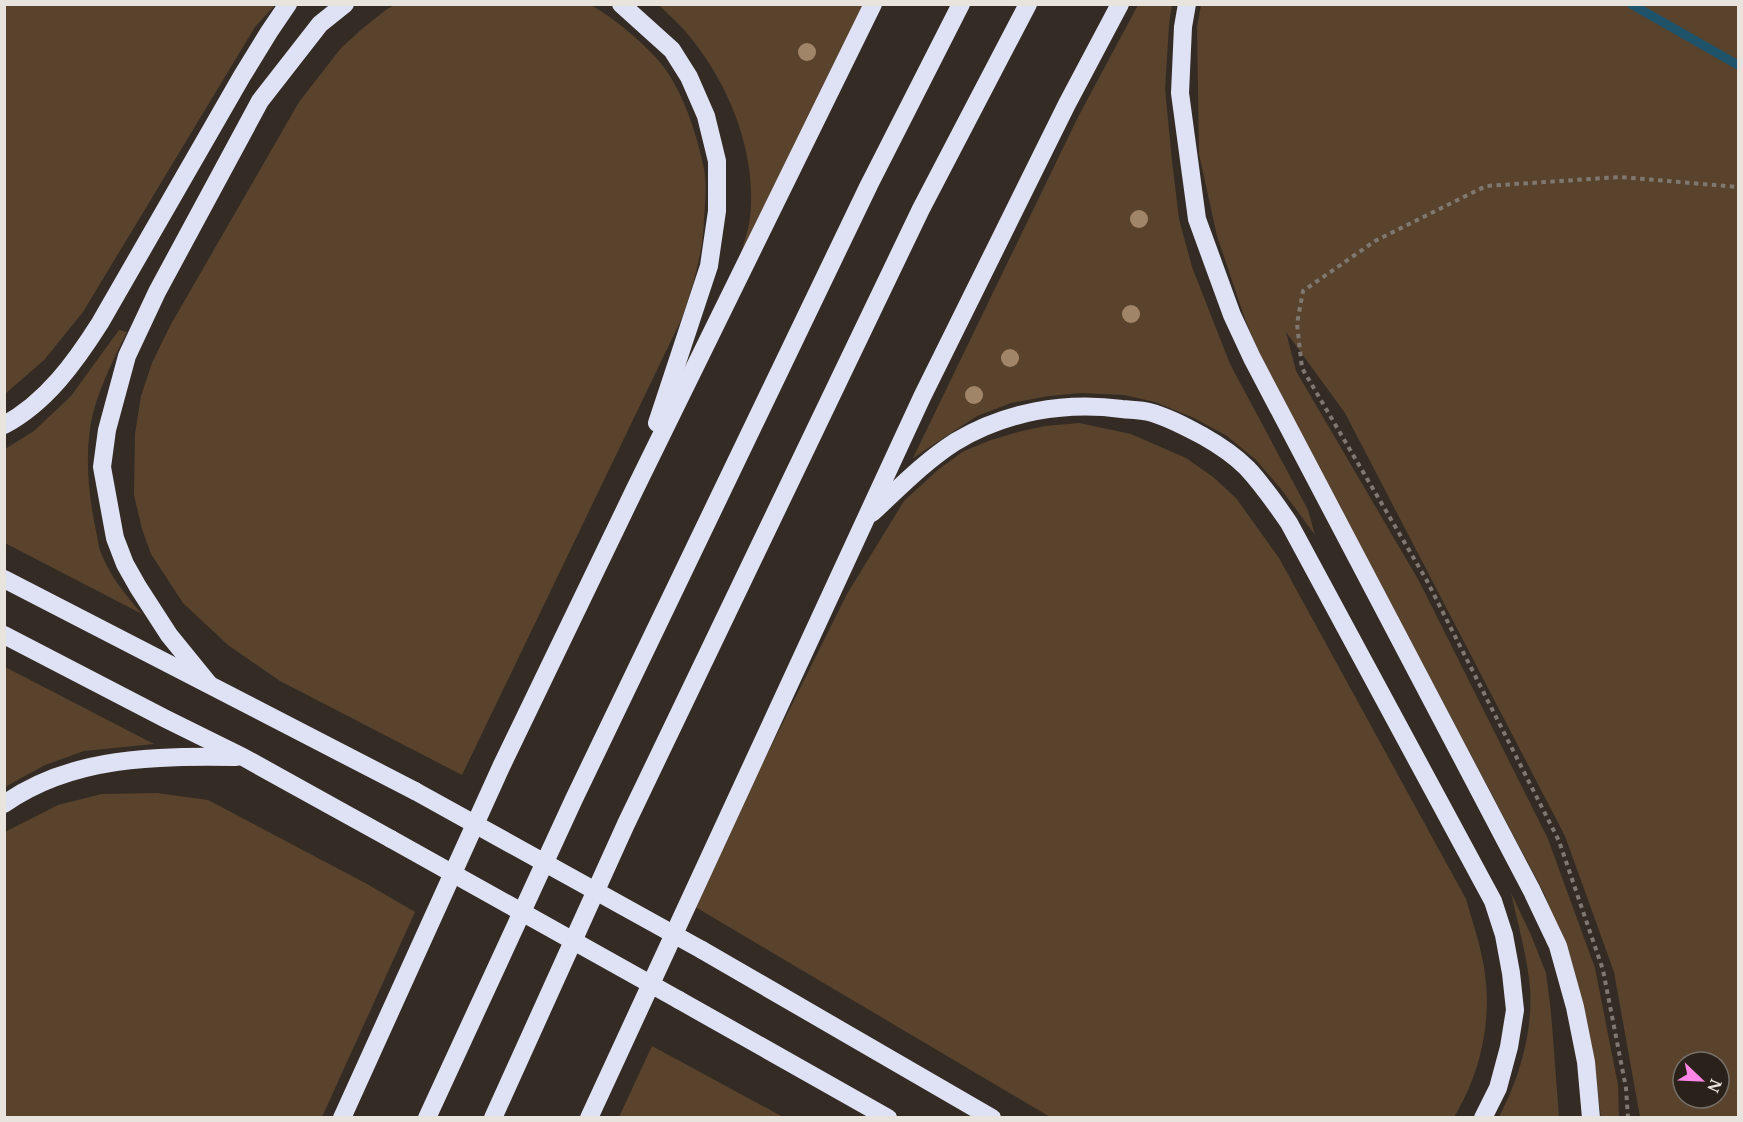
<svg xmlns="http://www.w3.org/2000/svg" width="1743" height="1122" viewBox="0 0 1743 1122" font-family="'Noto Serif',serif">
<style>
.green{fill:#59432d;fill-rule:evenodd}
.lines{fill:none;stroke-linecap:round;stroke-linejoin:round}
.stream{stroke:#1f5369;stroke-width:9}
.path{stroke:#7f7871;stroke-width:4;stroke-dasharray:4.5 4.5;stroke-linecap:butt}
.highway{stroke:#dfe1f4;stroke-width:18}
.highway-bridge{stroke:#dfe1f4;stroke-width:18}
.tree{fill:#a18569}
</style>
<rect width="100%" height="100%" fill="#342c24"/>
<g class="green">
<polygon points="5,4 275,5 255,27 83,312 44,360 5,394"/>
<path d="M397,4L591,5C615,19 639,39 658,60C682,87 697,134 704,169C707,185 705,204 704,219C703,253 693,286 682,318L462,775L280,681L228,645L183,603L151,554L142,529L134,495L135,434L141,396L152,363L170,326L299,102L341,48L362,29L387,9Z"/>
<path d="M659,5H863L735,272C740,255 747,236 750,219C757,156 732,91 694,42C684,28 671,17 659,5Z"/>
<polygon points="1138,5 1172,5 1169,25 1165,89 1172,161 1179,219 1192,267 1230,364 1308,510 1315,535 1281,489 1256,460 1227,436 1194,418 1155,402 1124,395 1081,393 1049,396 1011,403 977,416 913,458 1078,117"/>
<path d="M1201,5H1738V1117H1640L1614,972L1565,836L1345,413L1286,332L1296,371L1419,581L1548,839L1595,968L1618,1085L1619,1117H1601L1595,1070L1564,945L1544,893L1261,359L1245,319L1217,236L1199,154L1197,27ZM1683,1062H1719V1098H1683Z"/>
<path d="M119,330L127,332C114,358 101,384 93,413C84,451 88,493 96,531C98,538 98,547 101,553C110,576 126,596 142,614L5,543V449L34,431L71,396Z"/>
<path d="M1079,423L1131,434L1186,458L1213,477L1236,498L1279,558L1466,899C1473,924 1482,949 1485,975C1492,1023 1479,1077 1454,1117H1050L692,905L847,594L904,501L939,469L964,451L991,440L1018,432L1045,426Z"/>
<polygon points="5,667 154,744 84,751 45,765 5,787"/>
<polygon points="157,793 208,800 367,884 415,912 322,1117 5,1117 5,832 58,805 102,794"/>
<path d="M1511,893L1531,935L1546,973L1551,1012L1559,1117H1499C1519,1079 1533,1033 1530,988C1527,956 1518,924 1511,893Z"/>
<polygon points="652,1046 783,1117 619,1117"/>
</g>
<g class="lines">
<polyline class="stream" points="1631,4 1738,65"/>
<polyline class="path" points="1628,1118 1626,1088 1603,970 1559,841 1426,579 1302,368 1297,324 1303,291 1375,241 1486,186 1620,177 1738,187"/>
<g class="highway">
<polyline points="621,4 672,50 689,77 706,116 717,161 717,211 709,266 657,423"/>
<polyline points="1187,4 1183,27 1180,93 1197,219 1232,315 1252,358 1532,891 1558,946 1575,1007 1586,1062 1591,1118"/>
<path d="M4,425C46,403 76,361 100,323L242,76L269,32L288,4"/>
<path d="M872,513C899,488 924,462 955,442C1005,412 1064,401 1122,409C1131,410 1141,410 1149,412C1168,417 1186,427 1203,436C1219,445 1235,456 1247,468C1263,485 1276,504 1289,523L1493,901L1504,935L1511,973L1515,1010L1509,1047L1498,1088L1483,1118"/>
<polyline points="4,579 415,791"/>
<polyline points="4,635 166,719 243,757 391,839"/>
<polyline points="208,683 169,635 138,587 125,564 115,538 102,467 107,430 127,356 157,292 260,101 320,24 345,4"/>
<path d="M4,804C72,756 157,756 236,757"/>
<polyline points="702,950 992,1118"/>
<polyline points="679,1000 888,1118"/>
<polyline points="342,1118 501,767 634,491 873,4"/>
<polyline points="427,1118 574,799 869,185 961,4"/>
<polyline points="493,1118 626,824 921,209 1028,4"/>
<polyline points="589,1118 922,397 1067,104 1120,4"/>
</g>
<g class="highway-bridge">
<polyline points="415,791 702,950"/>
<polyline points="391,839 679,1000"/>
</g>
</g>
<g class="tree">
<circle cx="807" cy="52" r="9"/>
<circle cx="1139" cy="219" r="9"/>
<circle cx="1131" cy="314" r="9"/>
<circle cx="1010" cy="358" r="9"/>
<circle cx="974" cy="395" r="9"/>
</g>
<rect width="1743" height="1122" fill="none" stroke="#e9e3de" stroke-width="12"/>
<g transform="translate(1701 1080) rotate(113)"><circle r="28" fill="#2a221a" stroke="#766f68" stroke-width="1.5"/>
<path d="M0-4.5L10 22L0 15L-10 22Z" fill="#fb86e5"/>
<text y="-9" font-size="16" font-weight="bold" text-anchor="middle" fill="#e9e3de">N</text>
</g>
</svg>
